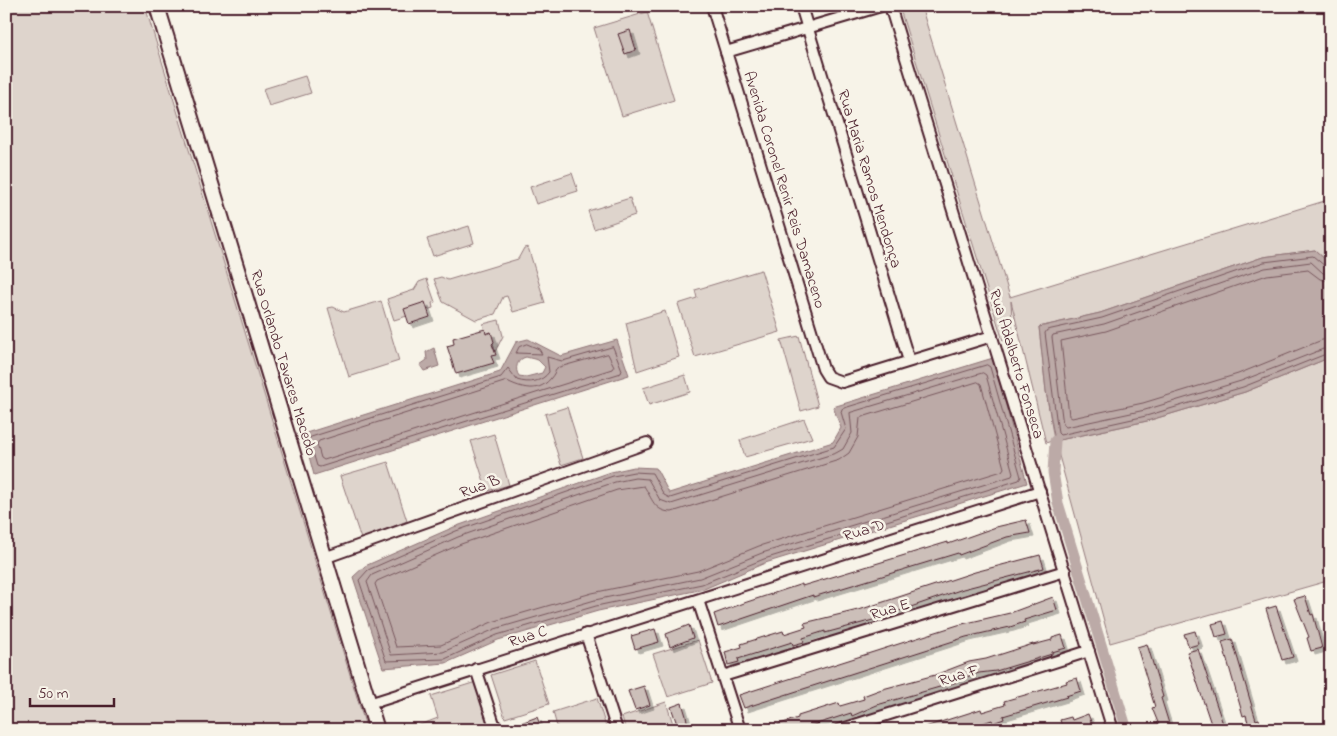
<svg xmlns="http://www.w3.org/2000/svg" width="1337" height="736" viewBox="0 0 1337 736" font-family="'Indie Flower',sans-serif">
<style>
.green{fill:#ded4cc;stroke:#947a7c}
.water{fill:#bcaaa7;stroke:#8e7275;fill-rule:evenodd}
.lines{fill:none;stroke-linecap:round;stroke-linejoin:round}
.shore{stroke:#78575d;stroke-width:1}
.canal{stroke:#bcaaa7;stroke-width:11}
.building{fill:#ccbfb9;stroke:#4a1f2b;filter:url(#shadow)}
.street-casing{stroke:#4a1f2b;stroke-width:14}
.secondary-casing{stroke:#4a1f2b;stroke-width:18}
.street{stroke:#f7f3e8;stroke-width:10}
.secondary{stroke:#f7f3e8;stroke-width:14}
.labels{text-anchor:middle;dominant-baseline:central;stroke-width:5;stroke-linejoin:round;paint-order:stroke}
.street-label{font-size:16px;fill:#4a1f2b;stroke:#f7f3e8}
</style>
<defs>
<filter id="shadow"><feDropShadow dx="4" dy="4" stdDeviation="0" flood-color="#0004"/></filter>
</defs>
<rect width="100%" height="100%" fill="#f7f3e8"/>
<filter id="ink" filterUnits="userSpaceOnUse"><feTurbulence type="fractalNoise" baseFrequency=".02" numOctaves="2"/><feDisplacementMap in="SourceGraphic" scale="10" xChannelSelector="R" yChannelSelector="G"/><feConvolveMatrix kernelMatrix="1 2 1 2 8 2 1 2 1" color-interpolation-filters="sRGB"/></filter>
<g filter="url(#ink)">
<g class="green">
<polygon points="6,6 145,6 367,730 6,730"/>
<polygon points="899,6 921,6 1010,297 1331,199 1331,265 1315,250 1263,257 1100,313 1039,327 1046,391 1054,440 1046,443 1011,301 1013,339 1003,341"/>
<polygon points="647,12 674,100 622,116 594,28"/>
<polygon points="305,76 311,93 269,106 263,89"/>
<polygon points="572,173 578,191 536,204 530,187"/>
<polygon points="630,198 635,215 594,229 588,211"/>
<polygon points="469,226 474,243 433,256 427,239"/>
<polygon points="528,247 545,303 513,312 507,296 503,297 495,314 476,320 443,302 434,279 441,277 448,280 518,259 524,248"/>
<polygon points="761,270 780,332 695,357 678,304 697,298 695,290"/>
<polygon points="427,279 435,302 432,303 433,308 394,320 387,299 414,290 419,282"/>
<polygon points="381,301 399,361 349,377 328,308 333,307 344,312"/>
<polygon points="665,311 679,357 637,371 626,323"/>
<polygon points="499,320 503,336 495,352 491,332 486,334 483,324"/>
<polygon points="799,336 818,406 801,411 781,340"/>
<polygon points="1331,357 1331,580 1110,643 1055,441 1147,421 1245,392"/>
<polygon points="685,375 690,392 649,405 643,388"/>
<polygon points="567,407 583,458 561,465 545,414"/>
<polygon points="804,419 812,438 745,457 740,440"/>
<polygon points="494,434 509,485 487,491 471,441"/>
<polygon points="388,462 407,521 361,539 340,476"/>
<polygon points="698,640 712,683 668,697 653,654"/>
<polygon points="535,661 549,704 505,718 491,675"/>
<polygon points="476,682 490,725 475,730 407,730 438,718 431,696"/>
<polygon points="597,698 607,730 558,730 553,712"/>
<polygon points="666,702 675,730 626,730 622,717"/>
</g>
<g class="water">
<polygon points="1315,250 1331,265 1331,357 1245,392 1147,421 1055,441 1046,391 1039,327 1100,313 1263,257"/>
<path d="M528,339L561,356L617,340L629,375L314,475L303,434L500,372L516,342ZM526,357L538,360L545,367L542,373L526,377L519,376C514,369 517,359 526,357Z"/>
<polygon points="434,348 439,366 424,371 420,365 427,360 426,352"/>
<polygon points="993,358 1027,483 765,563 704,589 598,611 498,640 446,663 383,668 353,577 365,566 454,527 611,472 634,467 656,468 669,493 833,442 841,428 833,407"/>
</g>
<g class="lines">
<g class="shore">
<polyline points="1331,268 1326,267 1313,256 1264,262 1102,318 1047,330 1045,333 1058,433 1060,435 1146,416 1243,387 1331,352"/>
<polyline points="1331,274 1323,273 1311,262 1265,268 1104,324 1053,335 1052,337 1063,425 1066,427 1145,410 1241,381 1331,346"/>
<polyline points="1331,282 1320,279 1308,270 1267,275 1106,331 1061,341 1069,416 1072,418 1143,403 1238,374 1322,340 1331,339"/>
<polygon points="527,344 539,349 542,354 516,353 519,347"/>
<path d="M613,347L622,370L621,373L320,467L317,466L309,439L311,437L501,377L508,368L517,380C529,384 542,382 549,372L547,357L562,361Z"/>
<path d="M608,354L614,366L612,369L324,460L321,458L317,444L319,441L507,381C529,392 546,392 557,368Z"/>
<polygon points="987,365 990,367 1021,477 1019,480 764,559 702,584 596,606 497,635 445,659 386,661 359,580 368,570 456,531 613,476 634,472 652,473 664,495 670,498 834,447 846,429 841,412 842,409"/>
<polygon points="983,373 986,375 1013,473 1012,476 762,553 700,578 595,600 495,629 443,652 391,655 367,582 372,575 458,537 615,482 635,478 648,479 660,500 671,504 836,453 843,449 852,433 850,413"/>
<path d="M978,382L981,384L1004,468L1002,471L759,546L698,571L592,593L492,622L441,645L396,647L375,584L377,581L461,544L617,490L644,486C652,498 654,512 672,512L839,460L849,453L858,437L860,418Z"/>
</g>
<polyline class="canal" points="1055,441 1053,472 1058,503 1127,730"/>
</g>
<g class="building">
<polygon points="630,30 636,50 625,54 618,34"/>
<polygon points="425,302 430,317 409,324 404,309"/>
<polygon points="485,329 486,334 491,332 494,342 492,344 496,355 491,356 494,363 456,374 447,346 454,344 453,338"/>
<polygon points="1026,520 1030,533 1007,537 959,555 958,553 813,597 813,595 718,627 714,614 747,602 802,584 802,586 948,542 948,544 996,527"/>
<polygon points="1040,555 1044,568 963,589 873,620 825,633 825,631 803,638 804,642 793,645 792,642 738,659 739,662 728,665 725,652 742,647 741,644 783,631 784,634 806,627 804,623 862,609 975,572"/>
<polygon points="1305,596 1311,615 1313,614 1322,648 1311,651 1307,638 1309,637 1294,599"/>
<polygon points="1053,597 1057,610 1024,620 1025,622 1010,627 966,637 744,708 739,695 958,625 1010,613"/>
<polygon points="1276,606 1293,657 1282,660 1266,609"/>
<polygon points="1223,621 1227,634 1216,637 1212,624"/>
<polygon points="689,625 693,638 670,647 666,634"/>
<polygon points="655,629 659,642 635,649 631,636"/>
<polygon points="1195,631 1199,644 1189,647 1184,634"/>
<polygon points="1062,635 1066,648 1052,652 1052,654 996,671 979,673 957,680 957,682 877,705 852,716 851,713 798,730 768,730 768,728 798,718 798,716 839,703 840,706 864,699 863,696 879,690 935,675 969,662 986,659 1033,644 1033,645 1052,640 1052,638"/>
<polygon points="1232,639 1256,720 1259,719 1262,730 1250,730 1246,715 1243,716 1222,642"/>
<polygon points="1147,644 1163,697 1161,698 1171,730 1161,730 1152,708 1155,707 1137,647"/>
<polygon points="1198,649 1223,724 1212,727 1187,652"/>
<polygon points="1077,678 1081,691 1066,696 1067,697 1003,716 1004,719 993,723 992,720 961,730 922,730 922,728 981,709 982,712 1005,705 1004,701 1067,683 1066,681"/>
<polygon points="644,686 650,705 635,710 628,691"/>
<polygon points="682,703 686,716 689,730 679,730 671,707"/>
<polygon points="1088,714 1093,727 1063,730 1060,720 1071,717 1072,720"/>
<polygon points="537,717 542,730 524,730 521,723"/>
</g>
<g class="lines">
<g class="street-casing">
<g id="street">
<polyline points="712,6 823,369 828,377 842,382 992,336"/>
<polyline points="801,6 909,361"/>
<polyline points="890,6 1113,730"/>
<polyline points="726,52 881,6"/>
<polyline points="324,558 647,443"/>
<polyline points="698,600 740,730"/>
<polyline points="586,634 617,730"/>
<polyline points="476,669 496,730"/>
<polyline points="723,676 1065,571"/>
<polyline points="369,704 1040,491"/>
<polyline points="839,730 1089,651"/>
</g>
</g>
<g class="secondary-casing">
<polyline id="secondary" points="157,6 377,730"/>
</g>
<use href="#street" class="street"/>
<use href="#secondary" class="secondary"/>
</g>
</g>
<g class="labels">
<g class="street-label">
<text transform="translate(869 179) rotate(73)">Rua Maria Ramos Mendonça</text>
<text transform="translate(784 190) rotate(73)">Avenida Coronel Renir Reis Damaceno</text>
<text transform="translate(283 363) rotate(73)">Rua Orlando Tavares Macedo</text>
<text transform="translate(1016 364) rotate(73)">Rua Adalberto Fonseca</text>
<text transform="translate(480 487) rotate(-20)">Rua B</text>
<text transform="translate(864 531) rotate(-18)">Rua D</text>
<text transform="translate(890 610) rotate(-17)">Rua E</text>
<text transform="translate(528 637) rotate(-18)">Rua C</text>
<text transform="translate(959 676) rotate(-17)">Rua F</text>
</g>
</g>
<rect width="1337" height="736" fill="none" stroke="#f7f3e8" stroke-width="25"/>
<rect x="12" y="12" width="1312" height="711" fill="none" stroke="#4a1f2b" stroke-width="2" filter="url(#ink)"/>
<path d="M30 698v8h84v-8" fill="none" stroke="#4a1f2b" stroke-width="2.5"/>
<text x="38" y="698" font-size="15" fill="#4a1f2b" stroke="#f7f3e8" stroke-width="4" paint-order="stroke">50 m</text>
</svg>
